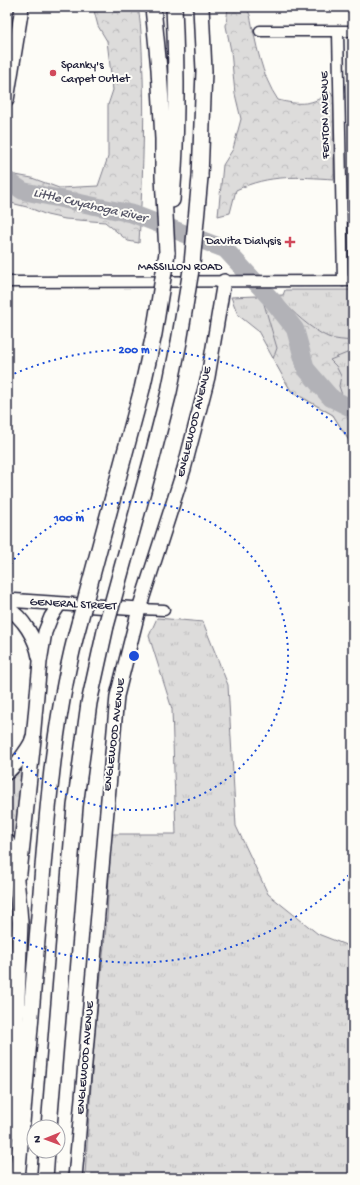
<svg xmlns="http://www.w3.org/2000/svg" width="360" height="1185" viewBox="0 0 360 1185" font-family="'Gochi Hand',sans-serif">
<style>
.grass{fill:url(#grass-tufts);stroke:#807f8b}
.forest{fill:url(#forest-crowns);stroke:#807f8b}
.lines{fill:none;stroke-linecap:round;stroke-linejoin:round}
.river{stroke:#b2b2b7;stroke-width:18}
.minor-casing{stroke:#22223b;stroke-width:13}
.major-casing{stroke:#22223b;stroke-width:16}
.highway-casing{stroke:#22223b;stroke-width:18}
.minor{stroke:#fdfcf7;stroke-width:10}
.major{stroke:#fdfcf7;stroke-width:13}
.highway{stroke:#fdfcf7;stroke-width:15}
.highway-bridge-casing{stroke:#22223b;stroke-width:18;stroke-linecap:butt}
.highway-bridge{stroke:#fdfcf7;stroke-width:15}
.ring{fill:none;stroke:#1d4ed8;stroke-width:2;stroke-dasharray:2 4}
.poi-dot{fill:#d1495b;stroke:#fdfcf7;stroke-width:1.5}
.labels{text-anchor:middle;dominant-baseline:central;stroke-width:4;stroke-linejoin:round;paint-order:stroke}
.poi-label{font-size:12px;fill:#22223b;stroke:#fdfcf7;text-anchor:start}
.street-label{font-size:12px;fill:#22223b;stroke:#fdfcf7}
.water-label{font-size:13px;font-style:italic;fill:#545466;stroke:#fdfcf7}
.centre{fill:#1d4ed8;stroke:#fdfcf7;stroke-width:2}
.ring-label{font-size:12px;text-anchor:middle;font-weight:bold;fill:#1d4ed8;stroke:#fdfcf7;stroke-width:4;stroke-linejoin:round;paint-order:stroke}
</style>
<defs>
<pattern id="grass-tufts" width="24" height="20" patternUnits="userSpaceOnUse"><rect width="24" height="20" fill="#dddcdb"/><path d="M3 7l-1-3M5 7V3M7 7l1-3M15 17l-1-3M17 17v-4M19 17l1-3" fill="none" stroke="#bdbcbd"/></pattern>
<pattern id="forest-crowns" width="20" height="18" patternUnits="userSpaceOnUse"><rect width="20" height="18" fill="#dddcdb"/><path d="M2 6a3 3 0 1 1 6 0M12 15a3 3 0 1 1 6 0" fill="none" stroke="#bdbcbd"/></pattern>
</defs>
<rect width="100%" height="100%" fill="#fdfcf7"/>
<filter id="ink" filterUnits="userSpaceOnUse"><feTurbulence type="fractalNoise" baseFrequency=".025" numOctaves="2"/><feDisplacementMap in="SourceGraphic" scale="8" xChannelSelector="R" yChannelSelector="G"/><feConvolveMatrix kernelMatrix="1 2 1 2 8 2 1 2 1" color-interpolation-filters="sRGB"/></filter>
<g filter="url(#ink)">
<g class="grass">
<polygon points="285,290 353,290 353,447 333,415 291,391 258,331 238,315 231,297 283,295"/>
<polygon points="157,618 203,622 228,685 236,826 268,894 318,934 351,947 353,946 353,1178 137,1178 85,1174 94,1042 107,917 111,834 176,834 172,709 149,636"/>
<polygon points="25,761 17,845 12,841 7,833 7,777"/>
</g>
<g class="forest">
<path d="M93,7H138C142,30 142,54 143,77C145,133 142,188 139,243L128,241L105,222L65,219L47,215L27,207L7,202L10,174L32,178L59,188L98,186L108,157V105L113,90L107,41L98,26Z"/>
<path d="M228,7H246L250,15C256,43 261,75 278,100C298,105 314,106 330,91L334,98V179C298,177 270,174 236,190L230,213L218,216L223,165L233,149L241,119L235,94L231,51L226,26Z"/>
<path d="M281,299C292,312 312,330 328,337C335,340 345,340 353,341V353H347L330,360L336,366L341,376L339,386L342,395L352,404L353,403V447L333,415L291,391L273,359L277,348L264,304Z"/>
</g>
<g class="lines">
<polyline class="river" points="7,180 23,191 133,214 225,249 272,300 295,329 306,369 331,398 353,409"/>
<g class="minor-casing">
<g id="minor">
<polyline points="260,31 353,31"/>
<polyline points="338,32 343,281"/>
<polyline points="7,282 353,281"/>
<polyline points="139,609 164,610"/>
</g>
</g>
<g class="major-casing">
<g id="major">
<polyline points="7,100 22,7"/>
<polyline points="7,600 139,609"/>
<path d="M7,608C23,617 36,639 39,657"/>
<path d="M7,773C18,763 26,752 33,739L40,662L45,632L51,617L59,605"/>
<polyline points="75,1178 117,696 139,609 184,469 208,377 224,281"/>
</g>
</g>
<g class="highway-casing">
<g id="highway">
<polyline points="153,7 159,69 163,139 163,176 167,253"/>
<polyline points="200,177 204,71 201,7"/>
<path d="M172,200C177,136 177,71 174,7"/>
<path d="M7,842C16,868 18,895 20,922L12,1130"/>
<polyline points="19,873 33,739"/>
<polyline points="49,1127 75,806 89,703 106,626"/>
<path d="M17,1178C26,1083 33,987 41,892C48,801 55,709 80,620"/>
<polyline points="45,1178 47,1151"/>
</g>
</g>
<use href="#minor" class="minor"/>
<use href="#major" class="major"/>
<use href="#highway" class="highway"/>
<g class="highway-bridge-casing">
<g id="highway-bridge">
<polyline points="80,620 142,389 154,334 167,253"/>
<polyline points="106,626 152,458 169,392 179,342 192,264 200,177"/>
</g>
</g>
<use href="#highway-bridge" class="highway-bridge"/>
</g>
</g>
<g class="ring">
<path d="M7 569A154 154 0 1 1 7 743"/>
<path d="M353 871A307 307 0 0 1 9 936M9 376A307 307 0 0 1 353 441"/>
</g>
<g class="poi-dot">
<circle cx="53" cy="73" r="4"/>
<path d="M288 236h4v4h4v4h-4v4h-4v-4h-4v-4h4z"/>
</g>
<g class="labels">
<g class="poi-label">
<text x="61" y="66">Spanky's<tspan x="61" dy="14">Carpet Outlet</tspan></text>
<text x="281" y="242" text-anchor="end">DaVita Dialysis</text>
</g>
<g class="street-label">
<text transform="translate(326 115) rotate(-91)">FENTON AVENUE</text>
<text x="180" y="268">MASSILLON ROAD</text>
<text transform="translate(195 422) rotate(-76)">ENGLEWOOD AVENUE</text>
<text transform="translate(73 605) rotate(3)">GENERAL STREET</text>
<text transform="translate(115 735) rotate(-83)">ENGLEWOOD AVENUE</text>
<text transform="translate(86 1058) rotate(-85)">ENGLEWOOD AVENUE</text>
</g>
<g class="water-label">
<text transform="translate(90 206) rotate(13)">Little Cuyahoga River</text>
</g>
</g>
<circle cx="134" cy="656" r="6" class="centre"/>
<g class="ring-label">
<text x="134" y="353">200 m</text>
<text x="69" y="521">100 m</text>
</g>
<rect width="360" height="1185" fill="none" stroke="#fdfcf7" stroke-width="24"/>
<rect x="12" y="12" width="336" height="1161" fill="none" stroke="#22223b" stroke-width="1.5" filter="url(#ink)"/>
<g transform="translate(46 1139) rotate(269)"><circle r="19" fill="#fdfcf7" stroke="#a5a5ac"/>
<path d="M0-3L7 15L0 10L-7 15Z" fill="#d1495b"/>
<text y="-6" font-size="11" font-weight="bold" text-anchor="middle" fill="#22223b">N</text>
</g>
</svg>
